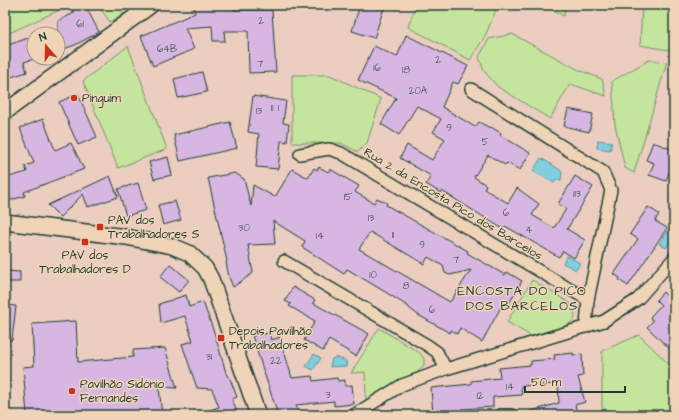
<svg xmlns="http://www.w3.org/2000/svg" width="679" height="420" viewBox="0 0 679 420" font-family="'Architects Daughter',sans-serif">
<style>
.green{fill:#c5e59e;stroke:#729169}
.water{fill:#80cede;stroke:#59949a}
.building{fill:#d7b7e2;stroke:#1f3d34;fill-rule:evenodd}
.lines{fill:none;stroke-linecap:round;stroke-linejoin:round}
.minor-casing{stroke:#1f3d34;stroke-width:14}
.secondary-casing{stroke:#1f3d34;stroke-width:18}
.minor{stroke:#f0d4b7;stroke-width:11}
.secondary{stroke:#f0d4b7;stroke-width:15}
.poi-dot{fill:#c8321e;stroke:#f0d4b7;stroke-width:1.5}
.labels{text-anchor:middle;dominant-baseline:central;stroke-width:3;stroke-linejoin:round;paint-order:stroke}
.number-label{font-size:10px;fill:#4d5c60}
.poi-label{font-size:12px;fill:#1f3d34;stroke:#f0d4b7;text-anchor:start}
.street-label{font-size:12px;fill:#1f3d34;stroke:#f0d4b7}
.neighbourhood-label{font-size:13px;letter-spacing:1px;fill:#1f3d34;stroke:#f0d4b7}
</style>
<rect width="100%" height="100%" fill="#ebcec0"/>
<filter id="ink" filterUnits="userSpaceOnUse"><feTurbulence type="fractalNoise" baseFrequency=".025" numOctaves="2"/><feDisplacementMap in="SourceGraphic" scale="8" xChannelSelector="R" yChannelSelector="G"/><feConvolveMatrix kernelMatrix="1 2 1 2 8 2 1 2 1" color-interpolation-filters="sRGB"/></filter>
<g filter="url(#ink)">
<g class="green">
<polygon points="5,5 70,5 5,35"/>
<polygon points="98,5 118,5 124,14 110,22"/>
<polygon points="416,5 491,5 496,10 485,36 470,60 408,27"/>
<polygon points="542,5 565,5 564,16"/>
<polygon points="642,5 674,5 674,51 640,45"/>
<polygon points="512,34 579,70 602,79 606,96 570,84 550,119 498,87 484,71 479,57 489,39"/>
<polygon points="128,46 167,149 118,168 83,81"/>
<polygon points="649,60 667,62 634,173 625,168 615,125 612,81"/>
<polygon points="292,75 330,75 381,99 367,143 358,152 341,143 292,143"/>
<polygon points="532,280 573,305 575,316 574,320 566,326 531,336 507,322"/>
<polygon points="379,328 420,353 424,359 424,365 418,372 397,381 366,400 365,372 351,373"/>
<polygon points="639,335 674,369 674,415 609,415 602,407 602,351"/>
</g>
<g class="water">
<polygon points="598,140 612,142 610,150 597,148"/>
<polygon points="541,158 562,171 561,180 556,180 554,183 533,171"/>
<polygon points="671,227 674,229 674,236 666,248 659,244"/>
<polygon points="567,256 580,263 576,270 563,263"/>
<polygon points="314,354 321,358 313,370 306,366"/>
<polygon points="336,357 346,361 347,366 330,367 332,359"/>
</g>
<g class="building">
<polygon points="80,5 85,5 99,32 75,45 58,51 58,21 74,13 72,9"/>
<polygon points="194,5 234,5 234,10 272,10 276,72 249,73 248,31 224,31 225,41 213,41 212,26 185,28 194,49 153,66 141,36 195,13"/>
<polygon points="360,5 385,5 374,38 352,31"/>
<polygon points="406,35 468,66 458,84 453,82 442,107 475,127 479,122 490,128 491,127 501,133 500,135 530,153 520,170 507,163 505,165 488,155 474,177 486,185 484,189 508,203 517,188 539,204 532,215 554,228 566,209 558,204 575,176 593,187 567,229 585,240 574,258 563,251 559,257 505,226 503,229 442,191 441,193 426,184 431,176 400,158 407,145 432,160 445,139 433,132 441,119 417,106 399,135 381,124 396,98 358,80 374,46 397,57"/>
<polygon points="34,36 34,59 24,62 27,72 5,79 5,46"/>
<polygon points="202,72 207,92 178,98 174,79"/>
<polygon points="78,94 97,137 78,145 59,102"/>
<polygon points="253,96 286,101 283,123 289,124 287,142 281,141 278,169 256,167 259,134 248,132"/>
<polygon points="568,109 593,114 589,132 564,126"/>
<polygon points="43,119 55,150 71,143 84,169 24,192 25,196 8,201 5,191 5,178 27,172 25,166 34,163 20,128"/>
<polygon points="230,122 237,148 180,161 174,135"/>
<polygon points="653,142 674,150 674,158 666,181 649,175 654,163 646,160"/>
<polygon points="168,157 172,175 154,179 149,162"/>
<path d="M319,167L328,172L330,169L359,186L355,192L374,203L377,198L387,203L386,205L468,251L467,253L505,275L507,272L522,281L507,307L502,305L482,342L460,328L457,334L451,330L450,333L418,315L409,308V307L387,293L347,269L344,274L302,247L305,241L273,221L275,244L248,245L253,273L233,287L229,277L226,262L227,261L208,178L235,173L244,179L251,206L253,185L275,197L292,169L308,178L314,168L317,170ZM370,232L424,264L428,257L443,266L445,273L450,275L471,270L450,302L359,249Z"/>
<polygon points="110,176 118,197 88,207 83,194 60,217 48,205"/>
<polygon points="138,183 146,210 126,216 118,189"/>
<polygon points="175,201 181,220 163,225 158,205"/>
<polygon points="648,207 659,214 655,221 667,228 628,286 619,280 620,278 614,274 638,239 630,234"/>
<polygon points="170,264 189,280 179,292 160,277"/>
<polygon points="6,271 20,272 20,282 6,282"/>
<polygon points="293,287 315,300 313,303 369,334 356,356 329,340 323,351 304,340 315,321 289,306 291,304 285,301"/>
<polygon points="663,292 674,303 674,353 647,327 653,321 650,317 661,305 656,300"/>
<polygon points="186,295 189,307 203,302 215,335 227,376 229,376 237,397 232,399 238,415 200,415 200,413 219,407 212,389 197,388 182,344 193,341 185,316 161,323 159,304"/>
<polygon points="5,305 16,306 12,340 5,340"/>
<polygon points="76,321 78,362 133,357 133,350 165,348 177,388 159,387 162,415 27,415 23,367 34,366 32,324"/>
<polygon points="269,333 271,340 280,337 292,378 312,376 313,381 337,378 338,381 345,380 345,386 352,385 354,404 334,406 334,401 296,405 299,415 278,415 252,336"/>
<polygon points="573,353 573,355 582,354 583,376 578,377 585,402 575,405 578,415 529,415 528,412 559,403 558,384 521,386 522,395 493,397 493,407 462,409 463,415 433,415 431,388 471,384 471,381 500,378 499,368 531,365 531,361 555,359 554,355"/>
</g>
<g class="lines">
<g class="minor-casing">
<g id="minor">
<polyline points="471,89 603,172 611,190 588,300 586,327"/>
<polyline points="300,154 329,149 341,153 588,300"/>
<polyline points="284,261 427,345 437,352 446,369"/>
<polyline points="354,415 402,385 446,369 604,321 638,299 674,258"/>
<polyline points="500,415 511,415"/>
</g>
</g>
<g class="secondary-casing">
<g id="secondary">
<polyline points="5,112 151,5"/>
<polyline points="5,222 126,237 172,246 189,253 205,268 211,279 258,415"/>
</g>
</g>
<use href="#minor" class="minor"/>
<use href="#secondary" class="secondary"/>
</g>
</g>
<g class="poi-dot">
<circle cx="74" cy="98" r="4"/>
<rect x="96" y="223" width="8" height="8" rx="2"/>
<rect x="81" y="238" width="8" height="8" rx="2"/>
<rect x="217" y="334" width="8" height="8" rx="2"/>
<circle cx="72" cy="391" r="4"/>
</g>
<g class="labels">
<g class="number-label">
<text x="261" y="21">2</text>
<text x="80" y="24">61</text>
<text x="167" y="49">64B</text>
<text x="438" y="60">2</text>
<text x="260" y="64">7</text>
<text x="377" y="68">16</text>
<text x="406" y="70">18</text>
<text x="418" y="91">20A</text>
<text x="275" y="108">11 1</text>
<text x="259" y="111">13</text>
<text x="449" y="128">9</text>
<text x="485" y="142">5</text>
<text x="577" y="194">113</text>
<text x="348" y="197">15</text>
<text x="506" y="213">6</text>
<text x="371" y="218">13</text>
<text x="244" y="228">30</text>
<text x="529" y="230">4</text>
<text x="393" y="235">11</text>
<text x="320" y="236">14</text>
<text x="422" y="245">9</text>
<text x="456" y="260">7</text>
<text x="373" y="275">10</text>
<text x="406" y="286">8</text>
<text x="432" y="310">6</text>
<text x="209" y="357">31</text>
<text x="276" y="361">22</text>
<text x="510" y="387">14</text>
<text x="328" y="395">3</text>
<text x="480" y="396">12</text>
</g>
<g class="poi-label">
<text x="82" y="98">Pinguim</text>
<text x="108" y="220">PAV dos<tspan x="108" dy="14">Trabalhadores S</tspan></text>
<text x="85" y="255" text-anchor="middle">PAV dos<tspan x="85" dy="14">Trabalhadores D</tspan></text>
<text x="229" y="331">Depois Pavilhão<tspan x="229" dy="14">Trabalhadores</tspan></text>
<text x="80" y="384">Pavilhão Sidónio<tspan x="80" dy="14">Fernandes</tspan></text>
</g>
<g class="street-label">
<text transform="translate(453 204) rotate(31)">Rua 2 da Encosta Pico dos Barcelos</text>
</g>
<g class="neighbourhood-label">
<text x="522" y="291">ENCOSTA DO PICO<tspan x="522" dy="15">DOS BARCELOS</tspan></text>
</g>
</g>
<rect width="679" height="420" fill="none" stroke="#f0d4b7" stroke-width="20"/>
<rect x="10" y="10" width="659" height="400" fill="none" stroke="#1f3d34" stroke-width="1.5" filter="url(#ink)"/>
<g transform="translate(46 46) rotate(340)"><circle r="19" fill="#f0d4b7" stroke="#9c9883"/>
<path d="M0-3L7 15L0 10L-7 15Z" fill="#c8321e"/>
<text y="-6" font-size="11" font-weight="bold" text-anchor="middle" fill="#1f3d34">N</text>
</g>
<path d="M525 386v6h100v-6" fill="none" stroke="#1f3d34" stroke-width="2"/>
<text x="531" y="386" font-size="12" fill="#1f3d34" stroke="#f0d4b7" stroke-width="3" paint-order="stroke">50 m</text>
</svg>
